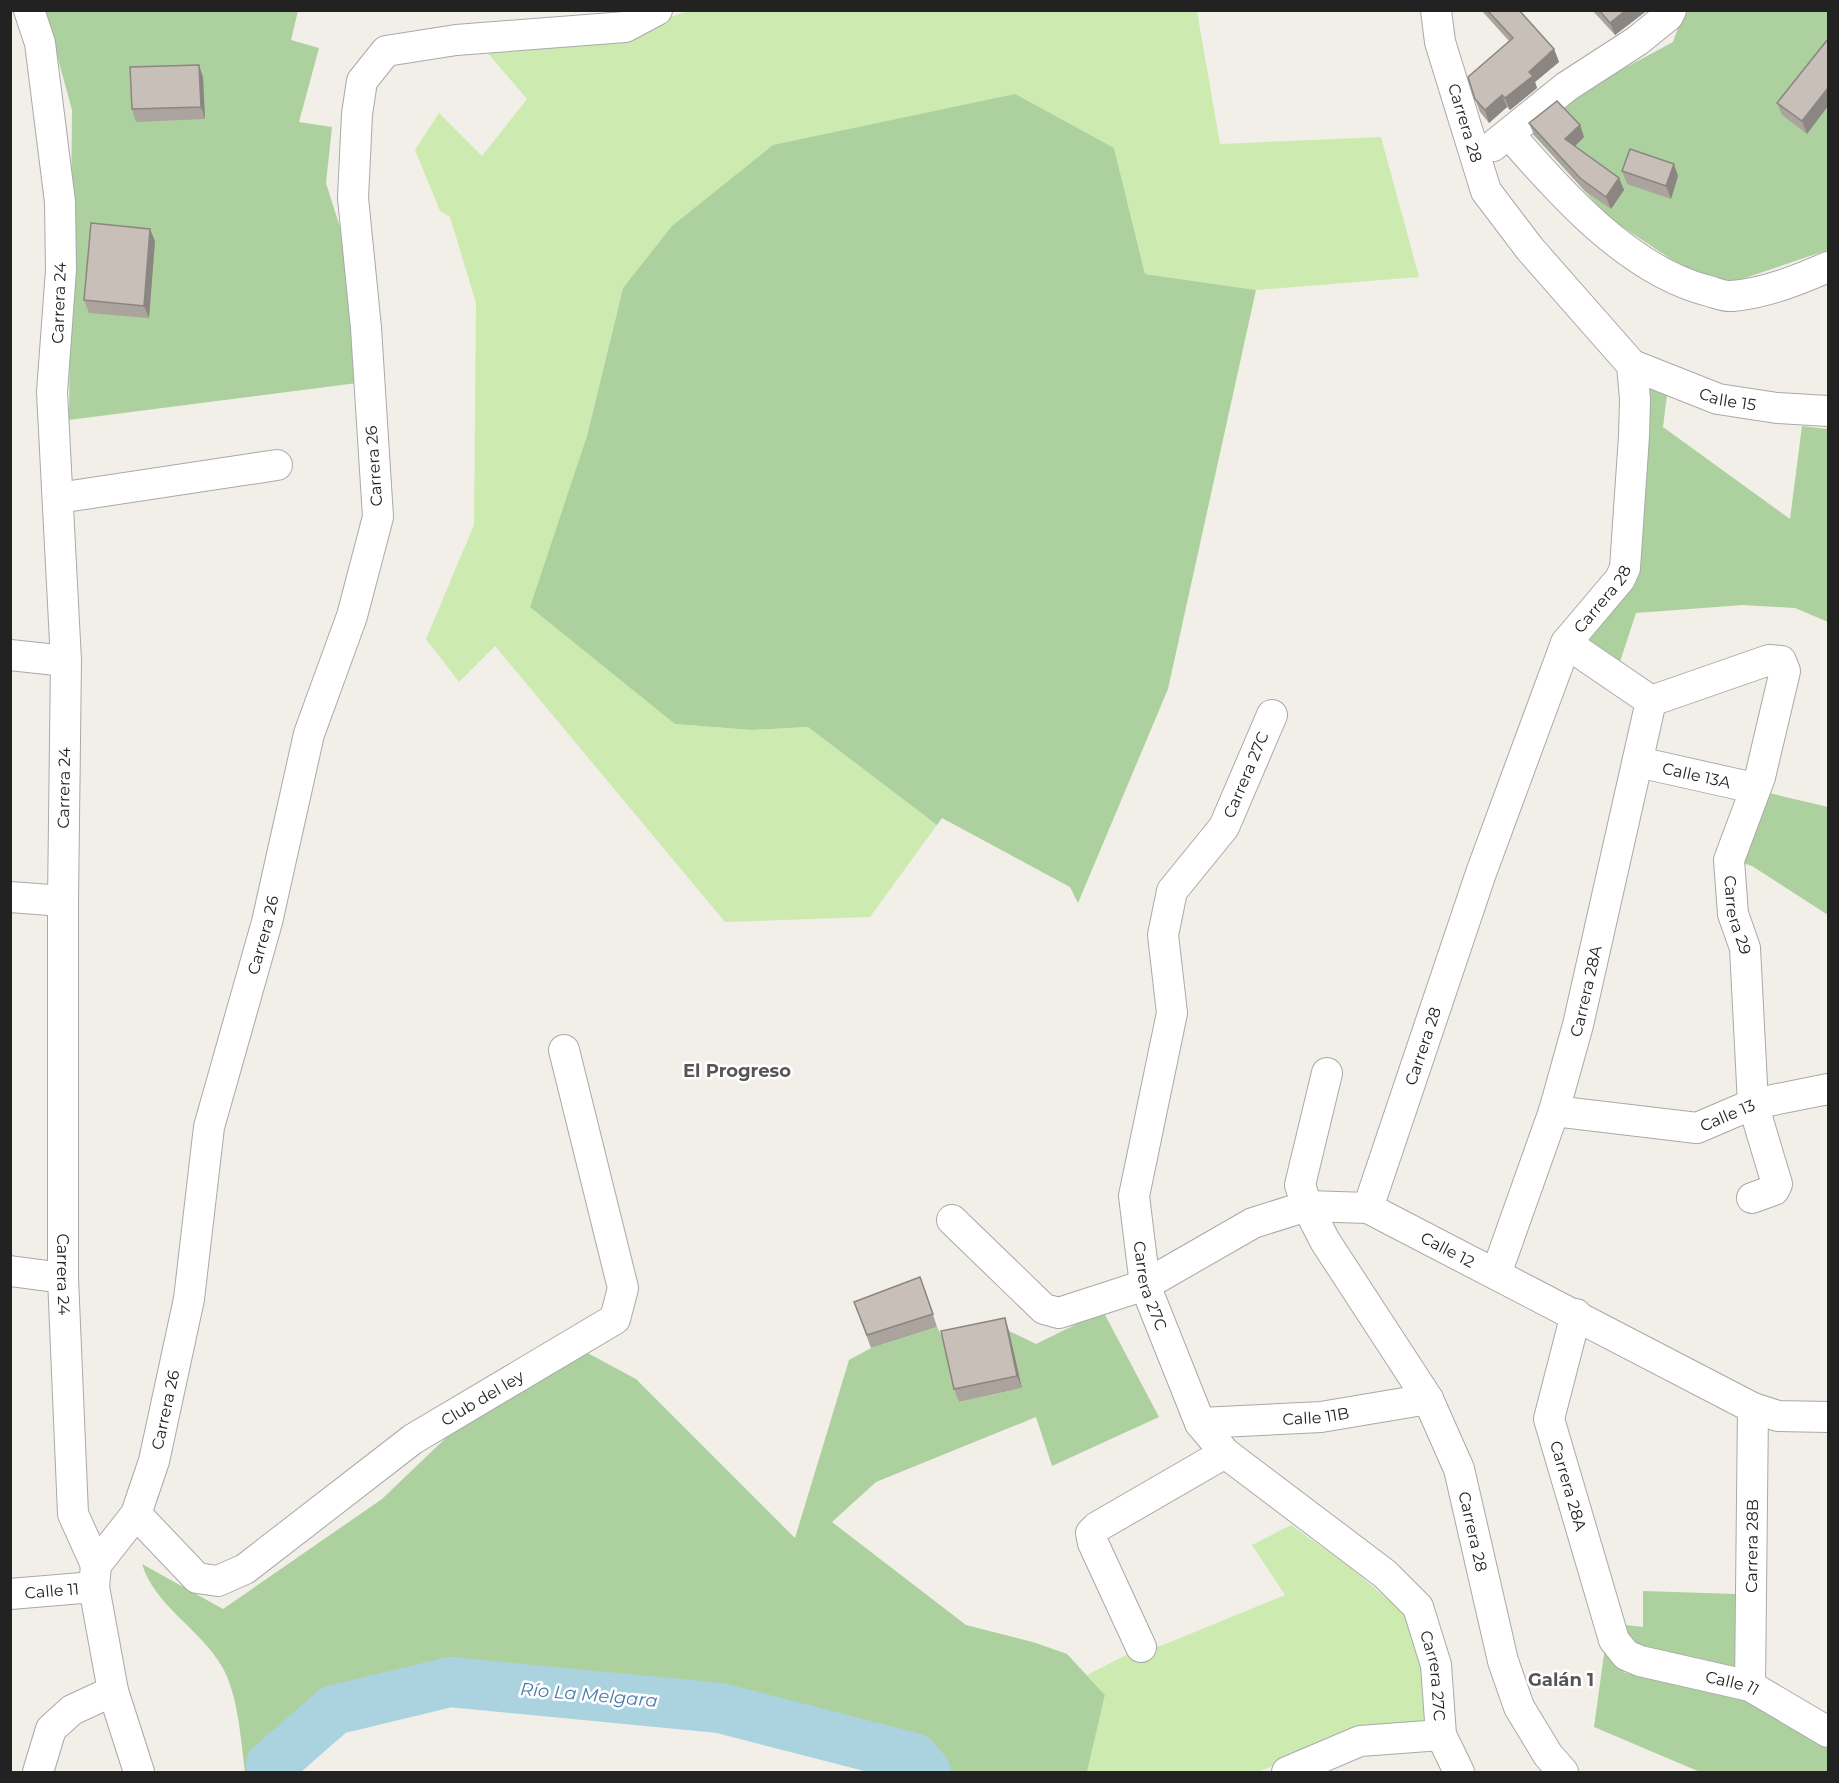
<svg xmlns="http://www.w3.org/2000/svg" width="1839" height="1783" viewBox="0 0 1839 1783" font-family="Montserrat,sans-serif">
<style>
.grass{fill:#cdebb0}
.forest{fill:#add19e}
.lines{fill:none;stroke-linecap:round;stroke-linejoin:round}
.river{stroke:#aad3df;stroke-width:50}
.minor-casing{stroke:#a9a9a9;stroke-width:32}
.minor{stroke:#fff;stroke-width:30}
.wall{fill:#aba49e}
.shaded-wall{fill:#8b8681}
.building{fill:#c7bfb8;stroke:#8b8681;stroke-width:1.5}
.labels{text-anchor:middle;dominant-baseline:central;stroke-width:5;stroke-linejoin:round;paint-order:stroke}
.street-label{font-size:16px;fill:#222;stroke:#fff}
.neighbourhood-label{font-size:18px;font-weight:bold;fill:#555;stroke:#fff}
.water-label{font-size:18px;font-style:italic;fill:#4a7aab;stroke:#fff}
</style>
<rect width="100%" height="100%" fill="#f2efe9"/>
<g class="grass">
<polygon points="691,10 1197,11 1220,144 1381,137 1419,277 1256,290 1145,274 1114,148 623,288 587,436 675,724 752,730 808,727 937,825 870,917 725,922 495,646 459,682 426,639 474,525 476,303 450,217 440,211 415,150 439,113 482,156 527,99 478,42 613,37"/>
<polygon points="1291,1525 1351,1568 1404,1613 1425,1665 1432,1728 1359,1729 1258,1772 1087,1772 1105,1695 1087,1675 1132,1652 1163,1645 1285,1595 1252,1545"/>
</g>
<g class="forest">
<polygon points="45,11 298,11 291,40 319,48 299,122 332,127 326,183 345,243 357,383 69,420 72,110"/>
<polygon points="1684,11 1828,11 1828,250 1733,282 1701,279 1609,218 1529,130 1554,106 1673,42"/>
<polygon points="1015,94 1114,148 1145,274 1256,290 1168,689 1078,903 1070,887 942,818 937,825 808,727 752,730 675,724 530,607 587,436 623,288 672,226 773,145"/>
<polygon points="1640,381 1667,395 1663,427 1790,519 1802,426 1828,429 1828,622 1795,608 1743,605 1636,613 1618,668 1578,634 1630,579"/>
<polygon points="1769,793 1828,807 1828,915 1752,866 1737,861"/>
<path d="M1103,1311L1159,1417L1052,1466L1036,1417L876,1482L832,1522L966,1625L1036,1643L1067,1654L1105,1695L1087,1772H947L925,1749L715,1694L450,1667L327,1702L264,1757L266,1772H245C241,1741 238,1692 221,1665C199,1628 155,1606 142,1564L223,1609L382,1499L474,1411L582,1350L636,1379L795,1538L849,1360L871,1348L937,1327L946,1344L959,1402L1022,1388L1009,1331L1036,1344Z"/>
<polygon points="1643,1591 1736,1594 1746,1676 1633,1655 1617,1624 1643,1627"/>
<polygon points="1605,1647 1625,1673 1755,1693 1828,1741 1828,1772 1700,1772 1594,1727"/>
</g>
<g class="lines">
<polyline class="river" points="273,1772 271,1765 334,1710 450,1682 720,1708 914,1758 926,1772"/>
<g class="minor-casing">
<g id="minor">
<path id="s1" d="M29,10L40,43L60,202L61,270L52,392L66,661L63,901V1278L73,1514L96,1565"/>
<path d="M1510,135C1561,194 1628,269 1705,290C1714,292 1724,297 1732,296C1766,293 1798,280 1828,267"/>
<polyline points="1493,146 1566,87 1637,41 1668,16 1671,10"/>
<path id="s2" d="M1632,365L1718,399L1777,408L1828,411"/>
<polyline points="58,498 277,465"/>
<path id="s3" d="M1566,643L1651,701L1769,660L1781,661L1785,671L1760,777L1729,860L1733,914L1745,948L1753,1104L1777,1184L1774,1190L1752,1198"/>
<polyline points="10,655 66,661"/>
<path id="s4" d="M1272,715L1224,827L1172,891L1163,935L1172,1013L1134,1196L1145,1285L1200,1423L1225,1453L1385,1574L1418,1607L1436,1665L1441,1735L1459,1772"/>
<path id="s5" d="M1638,762L1754,788"/>
<polyline points="10,897 63,901"/>
<path id="s6" d="M1327,1073L1300,1185L1307,1206L1325,1241L1428,1399L1459,1469L1503,1661L1519,1707L1548,1755L1563,1772"/>
<path id="s7" d="M1554,1111L1697,1128L1753,1104L1828,1089"/>
<path id="s8" d="M1368,1208L1481,873L1566,643L1620,579L1625,568L1634,436L1635,399L1632,365L1530,249L1486,191L1440,42L1436,10"/>
<path id="s9" d="M952,1220L1044,1309L1059,1313L1145,1285L1253,1223L1307,1206L1368,1208L1753,1408L1778,1416L1828,1417"/>
<polyline points="10,1271 63,1278"/>
<path id="s10" d="M1496,1274L1554,1111L1578,1025L1651,701"/>
<path id="s11" d="M1576,1314L1549,1419L1614,1640L1626,1655L1640,1661L1750,1686L1828,1732"/>
<path id="s12" d="M1200,1423L1321,1417L1428,1399"/>
<path id="s13" d="M136,1514L197,1578L218,1581L245,1569L413,1439L615,1319L623,1288L564,1050"/>
<path id="s14" d="M10,1594L94,1587"/>
<polyline points="1141,1647 1093,1543 1091,1533 1097,1527 1225,1453"/>
<path id="s15" d="M1750,1686L1753,1408"/>
<polyline points="38,1772 51,1729 72,1710 113,1691"/>
<path id="s16" d="M139,1772L113,1691L94,1587L96,1565L136,1514L154,1461L189,1299L209,1127L267,922L309,734L352,616L378,517L366,328L353,198L357,114L362,81L386,51L456,40L625,27L657,10"/>
<polyline points="1287,1772 1360,1741 1441,1735"/>
</g>
</g>
<use href="#minor" class="minor"/>
</g>
<g class="wall">
<polygon points="1481,10 1519,10 1554,49 1559,62 1535,82 1537,88 1510,110 1507,107 1489,123 1480,112 1475,99 1509,41"/>
<polygon points="1592,10 1644,10 1645,12 1615,35"/>
<polygon points="1828,39 1807,134 1782,115 1777,103"/>
<polygon points="203,77 205,119 136,122 132,109"/>
<polygon points="1529,123 1580,125 1584,137 1575,146 1619,178 1624,190 1611,209 1585,191 1534,135"/>
<polygon points="1622,171 1678,176 1671,199 1627,184"/>
<polygon points="155,241 149,318 89,313 84,300"/>
<polygon points="925,1290 937,1327 871,1348 854,1302"/>
<polygon points="1009,1331 1022,1388 959,1402 954,1389"/>
</g>
<g class="shaded-wall">
<polygon points="1626,10 1644,10 1645,12 1615,35 1610,23"/>
<polygon points="1554,49 1559,62 1535,82 1537,88 1510,110 1505,98 1529,72"/>
<polygon points="199,65 203,77 205,119 201,107"/>
<polygon points="1828,88 1828,106 1807,134 1802,121"/>
<polygon points="1502,95 1507,107 1489,123 1485,110"/>
<polygon points="1580,125 1584,137 1570,151 1565,139"/>
<polygon points="1674,164 1678,176 1671,199 1666,186"/>
<polygon points="1619,178 1624,190 1611,209 1606,197"/>
<polygon points="150,229 155,241 149,318 144,306"/>
<polygon points="1005,1318 1009,1331 1022,1388 1017,1376"/>
</g>
<g class="building">
<polygon points="1487,10 1519,10 1554,49 1529,72 1533,76 1505,98 1502,95 1485,110 1475,99 1468,77 1513,38"/>
<polygon points="1599,10 1626,10 1610,23"/>
<polygon points="1828,39 1828,88 1802,121 1777,103"/>
<polygon points="199,65 201,107 132,109 130,67"/>
<polygon points="1557,101 1580,125 1565,139 1619,178 1606,197 1580,178 1529,123"/>
<polygon points="1630,149 1674,164 1666,186 1622,171"/>
<polygon points="91,223 150,229 144,306 84,300"/>
<polygon points="920,1277 933,1314 867,1335 854,1302"/>
<polygon points="1005,1318 1017,1376 954,1389 941,1331"/>
</g>
<g class="labels">
<g class="street-label">
<text transform="translate(1465 123) rotate(73)">Carrera 28</text>
<text transform="translate(59 303) rotate(-88)">Carrera 24</text>
<text stroke="none"><textPath href="#s2" startOffset="102">Calle 15</textPath></text>
<text transform="translate(374 466) rotate(-94)">Carrera 26</text>
<text stroke="none"><textPath href="#s8" startOffset="656">Carrera 28</textPath></text>
<text transform="translate(1246 775) rotate(-67)">Carrera 27C</text>
<text stroke="none"><textPath href="#s5" startOffset="60">Calle 13A</textPath></text>
<text transform="translate(64 788) rotate(-89)">Carrera 24</text>
<text stroke="none"><textPath href="#s3" startOffset="504">Carrera 29</textPath></text>
<text stroke="none"><textPath href="#s16" startOffset="872">Carrera 26</textPath></text>
<text stroke="none"><textPath href="#s10" startOffset="297">Carrera 28A</textPath></text>
<text stroke="none"><textPath href="#s8" startOffset="171">Carrera 28</textPath></text>
<text stroke="none"><textPath href="#s7" startOffset="177">Calle 13</textPath></text>
<text stroke="none"><textPath href="#s9" startOffset="566">Calle 12</textPath></text>
<text stroke="none"><textPath href="#s1" startOffset="1268">Carrera 24</textPath></text>
<text stroke="none"><textPath href="#s4" startOffset="606">Carrera 27C</textPath></text>
<text stroke="none"><textPath href="#s13" startOffset="432">Club del ley</textPath></text>
<text stroke="none"><textPath href="#s16" startOffset="386">Carrera 26</textPath></text>
<text stroke="none"><textPath href="#s12" startOffset="116">Calle 11B</textPath></text>
<text stroke="none"><textPath href="#s11" startOffset="178">Carrera 28A</textPath></text>
<text stroke="none"><textPath href="#s6" startOffset="506">Carrera 28</textPath></text>
<text stroke="none"><textPath href="#s15" startOffset="140">Carrera 28B</textPath></text>
<text stroke="none"><textPath href="#s14" startOffset="42">Calle 11</textPath></text>
<text stroke="none"><textPath href="#s4" startOffset="1110">Carrera 27C</textPath></text>
<text stroke="none"><textPath href="#s11" startOffset="468">Calle 11</textPath></text>
</g>
<g class="neighbourhood-label">
<text x="737" y="1071">El Progreso</text>
<text x="1561" y="1680">Galán 1</text>
</g>
<g class="water-label">
<text transform="translate(589 1695) rotate(5)">Río La Melgara</text>
</g>
</g>
<rect width="1839" height="1783" fill="none" stroke="#222222" stroke-width="24"/>
</svg>
